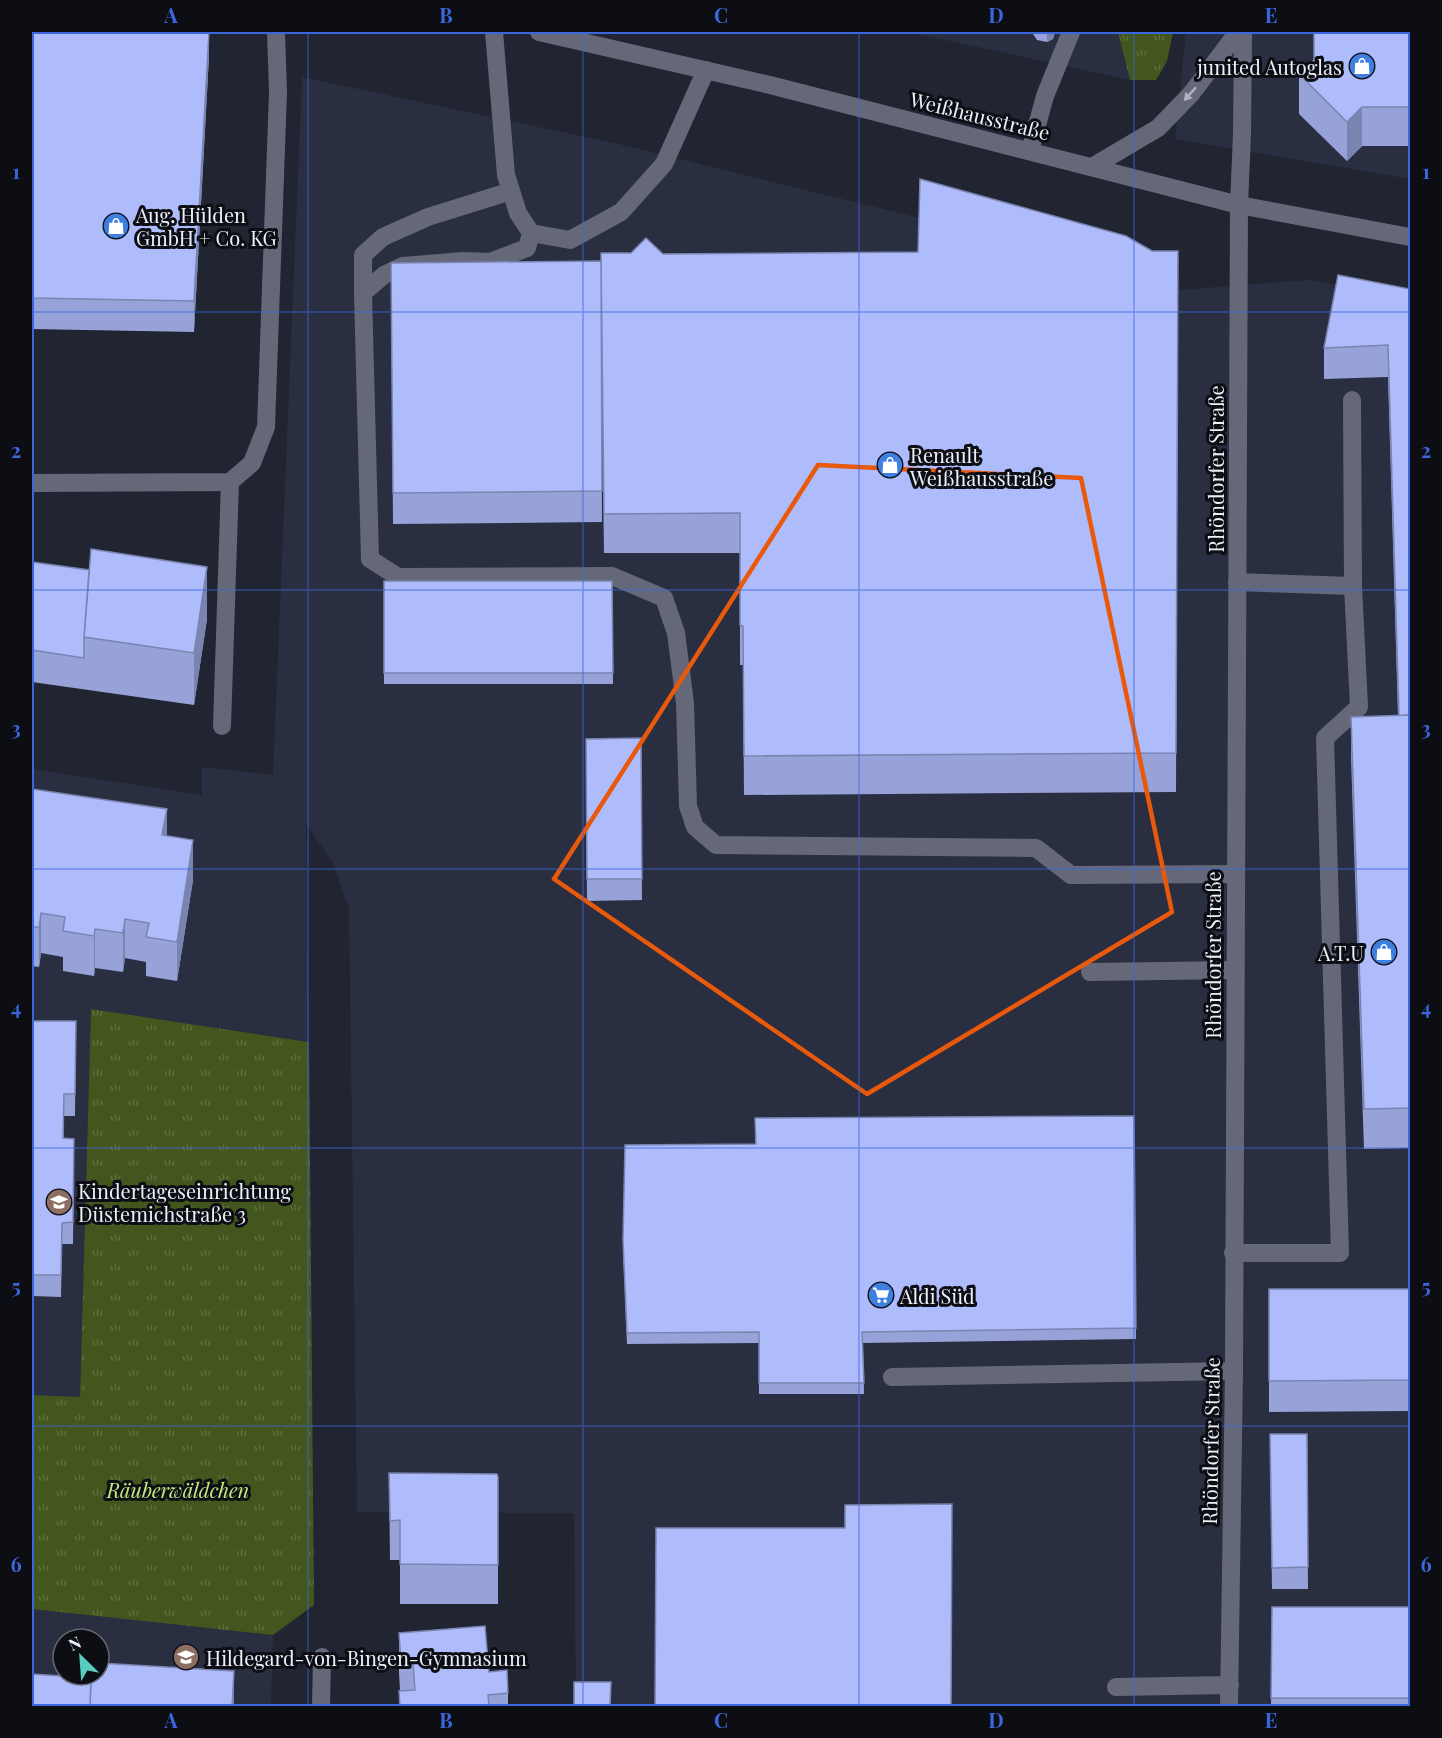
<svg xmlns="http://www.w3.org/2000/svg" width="1442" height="1738" viewBox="0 0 1442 1738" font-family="'Playfair Display',serif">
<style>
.built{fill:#2a2e41;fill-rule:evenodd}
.park{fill:url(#park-tufts)}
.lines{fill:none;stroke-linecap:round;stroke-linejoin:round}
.lane{stroke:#656878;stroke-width:18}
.street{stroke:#656878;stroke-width:18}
.secondary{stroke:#656878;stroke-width:18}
.wall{fill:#96a2d8}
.shaded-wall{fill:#7a84b0}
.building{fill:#afbcfb;stroke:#7a84b0;stroke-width:1.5}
.oneway{fill:#b0b2be}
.marked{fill:none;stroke:#e8590c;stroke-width:4.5;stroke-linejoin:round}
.grid{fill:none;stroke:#3c66dd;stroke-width:1.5;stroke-opacity:0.55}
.labels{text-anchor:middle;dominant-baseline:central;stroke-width:6;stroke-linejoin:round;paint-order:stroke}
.poi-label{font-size:20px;fill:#edeff8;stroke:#0c0e14;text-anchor:start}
.street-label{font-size:20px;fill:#edeff8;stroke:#0c0e14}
.park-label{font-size:20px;font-style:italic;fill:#c3ec81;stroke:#0c0e14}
.neatline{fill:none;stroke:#3c66dd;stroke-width:2}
.grid-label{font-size:20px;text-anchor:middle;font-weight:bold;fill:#3c66dd}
</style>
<defs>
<pattern id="park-tufts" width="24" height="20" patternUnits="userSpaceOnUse" patternTransform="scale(1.5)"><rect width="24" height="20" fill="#42561d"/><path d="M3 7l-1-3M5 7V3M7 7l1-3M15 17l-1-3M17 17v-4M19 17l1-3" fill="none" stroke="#5e6f3f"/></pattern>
</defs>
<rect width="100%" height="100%" fill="#212431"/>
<g class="built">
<polygon points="908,32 1118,32 1130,80"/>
<polygon points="1186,32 1410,32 1410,179 1175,139"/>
<polygon points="302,77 614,143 920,218 1153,290 1178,290 1309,280 1410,298 1410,1706 576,1706 574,1513 357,1512 349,909 333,863 306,824 309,1042 91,1009 80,1398 32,1395 32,769 202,795 202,767 273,775"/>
<path d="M32,1609L273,1635L271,1706H32ZM63,1639H99V1675H63Z"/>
</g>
<g class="park">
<polygon points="1118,32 1173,32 1167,61 1156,80 1130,80"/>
<polygon points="91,1009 309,1042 314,1605 273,1635 32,1609 32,1395 80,1397"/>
</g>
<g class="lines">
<g class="lane">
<polyline points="494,32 506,175 518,213 531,233 570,240 621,212 664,164 706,70"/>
<polyline points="1030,151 1045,96 1071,32"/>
<polyline points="511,191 428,217 383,237 363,255 363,293 384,275 403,266 463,261 490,262 527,248 531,233"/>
<polyline points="363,293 370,559 398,577 612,576 664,598 676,633 685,703 688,806 695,827 716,845 1036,848 1071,875 1236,874"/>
<polyline points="32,483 230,482 252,463 266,427 278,92 276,32"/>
<polyline points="1237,582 1353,586"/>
<polyline points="222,726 230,482"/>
<polyline points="1090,972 1235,970"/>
<polyline points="1233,1253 1340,1253 1325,738 1359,707 1353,586 1352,400"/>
<polyline points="892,1377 1234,1371"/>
<polyline points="1116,1687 1230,1685"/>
</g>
<g class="street">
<polyline points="321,1706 322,1657"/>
<polyline points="1229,1706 1234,1371 1239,205 1242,134 1243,32"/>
</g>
<g class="secondary">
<polyline points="539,32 770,85 1239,205 1410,237"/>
<polyline points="1092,167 1158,128 1191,94 1238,32"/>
</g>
</g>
<g class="wall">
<polygon points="32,32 209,56 194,332 32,329"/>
<polygon points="1033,32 1055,32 1053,39 1047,42 1037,40 1033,34"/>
<polygon points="1410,32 1410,146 1362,146 1347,161 1299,114 1299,74"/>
<polygon points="1178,251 1176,792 744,795 743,665 740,665 740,553 604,553 601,333 602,522 393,524 391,263 601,261 663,254"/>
<polygon points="1410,289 1410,1148 1364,1149 1351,757 1351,717 1398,716 1388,377 1324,379 1324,348"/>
<polygon points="32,562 207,619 194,705 32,682"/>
<polygon points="384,581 612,581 613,684 384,684"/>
<polygon points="641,738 642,900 587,901 586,739"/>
<polygon points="32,789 167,836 193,880 177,981 146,976 146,962 125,958 123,972 95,968 94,976 63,971 63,957 41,953 39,967 32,966"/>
<polygon points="32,1021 76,1021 75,1116 64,1116 64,1138 74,1139 73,1244 62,1244 61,1297 32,1296"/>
<polygon points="1134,1116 1136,1339 863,1343 864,1394 759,1394 759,1343 627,1344 623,1251 625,1145 755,1144 755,1118"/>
<polygon points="1269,1289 1410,1289 1410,1411 1269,1412"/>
<polygon points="1270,1434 1307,1434 1308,1589 1272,1589"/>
<polygon points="389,1473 498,1477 498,1604 400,1604 400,1560 390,1560"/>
<polygon points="1272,1607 1410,1607 1410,1707 1271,1707"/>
<polygon points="399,1633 489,1672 508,1693 508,1707 399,1707 399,1691 400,1691 399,1672"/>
</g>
<g class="shaded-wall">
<polygon points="209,32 209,56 194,332 194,301"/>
<polygon points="1047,32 1055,32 1053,39 1047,42"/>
<polygon points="1362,107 1362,146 1347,161 1347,122"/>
<polygon points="207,567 207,619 194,705 194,653"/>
<polygon points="167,809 167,848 162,835"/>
<polygon points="193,840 193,880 177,981 177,942"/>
<polygon points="41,913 41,953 39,967 39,928"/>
<polygon points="125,919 125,958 123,972 123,933"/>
<polygon points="95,929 95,968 94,976 94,936"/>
<polygon points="234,1671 234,1707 232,1707"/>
</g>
<g class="building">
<polygon points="32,32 209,32 194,301 32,298"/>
<polygon points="1314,32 1410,32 1410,107 1362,107 1347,122 1299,74 1314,60"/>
<polygon points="920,179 1126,236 1152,251 1178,251 1176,753 744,756 743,626 740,625 740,513 604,514 601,253 631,253 646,238 663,254 918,252"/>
<polygon points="601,261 602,491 393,493 391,263"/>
<polygon points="1338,275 1410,289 1410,715 1399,716 1388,345 1324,348"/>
<polygon points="91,549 207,567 194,653 84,637"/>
<polygon points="32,562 89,570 84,637 84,658 32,650"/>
<polygon points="384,581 612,581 613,673 384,673"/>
<polygon points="1410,715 1410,1108 1364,1109 1351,717"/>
<polygon points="641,738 642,879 587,879 586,739"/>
<polygon points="32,789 167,809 162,835 193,840 177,942 146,937 149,923 125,919 123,933 95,929 94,936 63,931 65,917 41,913 39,928 32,926"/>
<polygon points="32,1021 76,1021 75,1094 64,1094 63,1138 74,1139 73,1222 62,1223 61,1275 32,1275"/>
<polygon points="1134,1116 1136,1328 862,1332 864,1383 759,1383 759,1332 627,1333 623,1240 625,1145 756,1144 755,1118"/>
<polygon points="1269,1289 1410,1289 1410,1380 1269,1381"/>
<polygon points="1270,1434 1307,1434 1308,1567 1272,1568"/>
<polygon points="389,1473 497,1474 498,1477 498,1565 400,1564 400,1520 390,1521"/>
<polygon points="952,1504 951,1707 655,1707 656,1528 845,1528 845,1505"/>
<polygon points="1272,1607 1410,1607 1410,1698 1271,1698"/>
<polygon points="485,1626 489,1672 507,1670 508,1693 488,1695 489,1707 400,1707 399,1691 415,1690 413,1663 401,1663 399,1633"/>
<polygon points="99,1663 234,1671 232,1707 90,1707 91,1675 99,1675"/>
<polygon points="32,1674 91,1678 90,1707 32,1707"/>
<polygon points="574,1682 611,1682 610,1707 574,1707"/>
</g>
<defs><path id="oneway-solid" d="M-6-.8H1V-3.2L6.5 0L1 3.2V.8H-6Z" transform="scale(1.5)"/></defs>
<use class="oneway" href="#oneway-solid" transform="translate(1190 94) rotate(131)"/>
<path class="marked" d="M818,465L1081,478L1172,912L867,1094L554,879Z"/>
<path class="grid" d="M308,32V1706M583,32V1706M859,32V1706M1134,32V1706M32,312H1410M32,590H1410M32,869H1410M32,1148H1410M32,1426H1410"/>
<defs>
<g id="shop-disc" transform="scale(1.35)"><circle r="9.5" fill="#3f7fe0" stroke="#0c0e14"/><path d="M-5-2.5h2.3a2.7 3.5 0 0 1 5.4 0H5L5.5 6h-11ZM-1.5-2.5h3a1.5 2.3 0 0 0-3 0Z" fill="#fff"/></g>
<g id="school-disc" transform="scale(1.35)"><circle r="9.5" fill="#8d6e63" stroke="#0c0e14"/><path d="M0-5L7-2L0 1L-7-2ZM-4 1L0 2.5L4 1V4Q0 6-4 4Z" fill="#fff"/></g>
<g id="supermarket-disc" transform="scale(1.35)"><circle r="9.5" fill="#3f7fe0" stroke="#0c0e14"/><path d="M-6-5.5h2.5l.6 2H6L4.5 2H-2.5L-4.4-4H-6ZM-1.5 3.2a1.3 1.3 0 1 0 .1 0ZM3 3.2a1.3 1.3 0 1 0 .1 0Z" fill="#fff"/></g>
</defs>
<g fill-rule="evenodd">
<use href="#shop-disc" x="1362" y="66"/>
<use href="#shop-disc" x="116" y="226"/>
<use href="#shop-disc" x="890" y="465"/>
<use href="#shop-disc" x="1384" y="952"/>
<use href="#school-disc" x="59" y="1202"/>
<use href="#supermarket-disc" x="881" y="1295"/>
<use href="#school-disc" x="186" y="1657"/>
</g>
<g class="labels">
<g class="poi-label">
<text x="1342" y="66" text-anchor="end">junited Autoglas</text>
<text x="136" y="214">Aug. Hülden<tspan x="136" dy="23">GmbH + Co. KG</tspan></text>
<text x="910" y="454">Renault<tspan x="910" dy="23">Weißhausstraße</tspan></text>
<text x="1364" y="952" text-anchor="end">A.T.U</text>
<text x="78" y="1190">Kindertageseinrichtung<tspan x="78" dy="23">Düstemichstraße 3</tspan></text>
<text x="900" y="1295">Aldi Süd</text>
<text x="206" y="1657">Hildegard-von-Bingen-Gymnasium</text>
</g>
<g class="street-label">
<text transform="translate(980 115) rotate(14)">Weißhausstraße</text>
<text transform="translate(1215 469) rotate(-90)">Rhöndorfer Straße</text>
<text transform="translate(1212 955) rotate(-90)">Rhöndorfer Straße</text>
<text transform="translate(1210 1441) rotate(-89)">Rhöndorfer Straße</text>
</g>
<g class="park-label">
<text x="178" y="1489">Räuberwäldchen</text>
</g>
</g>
<rect width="1442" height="1738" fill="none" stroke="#0c0e14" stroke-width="66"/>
<g transform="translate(81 1657) rotate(335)"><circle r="28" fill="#0c0e14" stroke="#66686f" stroke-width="1.5"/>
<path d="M0-4.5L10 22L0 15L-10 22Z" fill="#58cec0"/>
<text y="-9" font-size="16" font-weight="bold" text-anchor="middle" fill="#edeff8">N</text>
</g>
<rect x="33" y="33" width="1376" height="1672" class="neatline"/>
<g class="grid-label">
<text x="171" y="23">A</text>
<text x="446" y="23">B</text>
<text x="721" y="23">C</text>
<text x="996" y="23">D</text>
<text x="1271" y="23">E</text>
<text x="16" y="179">1</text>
<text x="1426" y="179">1</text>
<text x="16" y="458">2</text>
<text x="1426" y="458">2</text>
<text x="16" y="736">3</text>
<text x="1426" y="736">3</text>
<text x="16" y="1015">4</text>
<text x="1426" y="1015">4</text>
<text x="16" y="1294">5</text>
<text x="1426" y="1294">5</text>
<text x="16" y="1572">6</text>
<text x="1426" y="1572">6</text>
<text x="171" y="1728">A</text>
<text x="446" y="1728">B</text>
<text x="721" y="1728">C</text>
<text x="996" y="1728">D</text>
<text x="1271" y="1728">E</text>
</g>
</svg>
